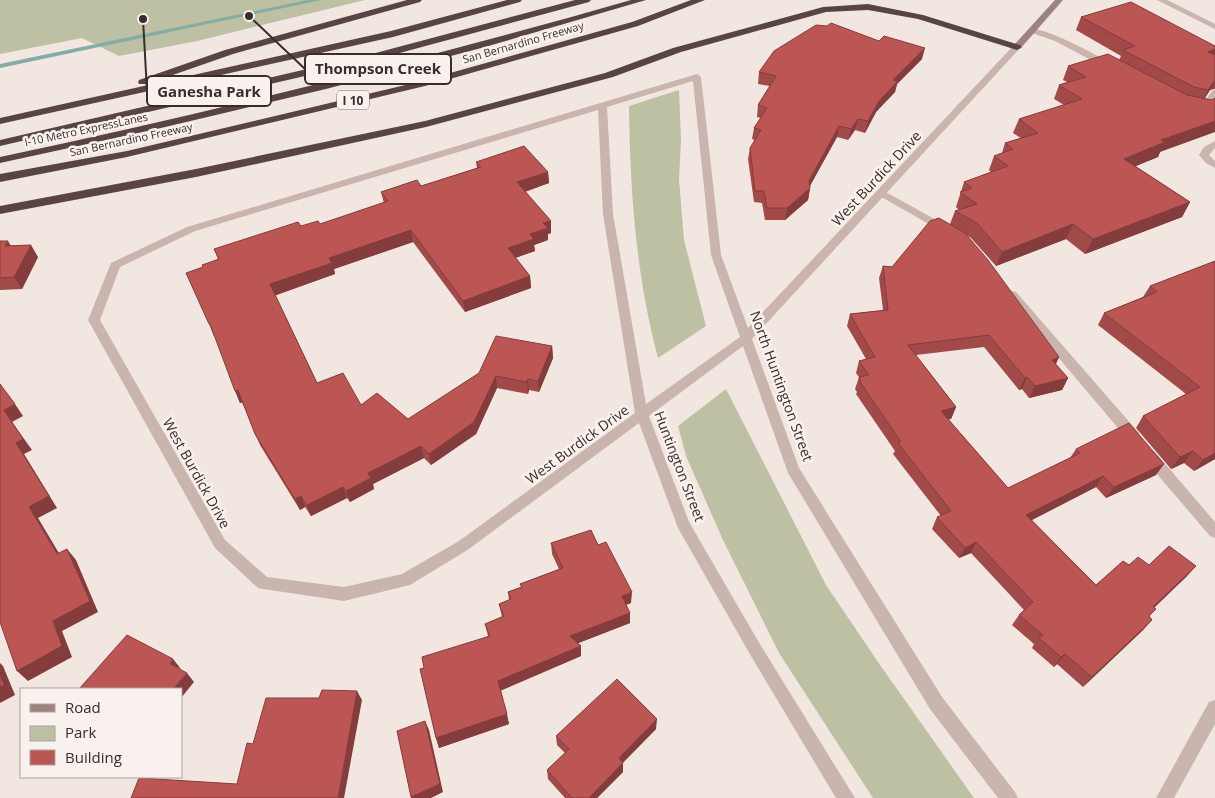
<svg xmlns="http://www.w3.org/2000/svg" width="1215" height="798" viewBox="0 0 1215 798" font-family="'Open Sans',sans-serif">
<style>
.green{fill:#bdc0a2}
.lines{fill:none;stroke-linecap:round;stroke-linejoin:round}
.stream{fill:#82aca5;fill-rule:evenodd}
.service{fill:#c9b4ae;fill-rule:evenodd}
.minor{fill:#c9b4ae;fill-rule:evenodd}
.tertiary{fill:#c9b4ae;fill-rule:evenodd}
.secondary{fill:#9d837f;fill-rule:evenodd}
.motorway{fill:#584543;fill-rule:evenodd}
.wall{fill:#a24a49}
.shaded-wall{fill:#843c3c}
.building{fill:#bc5655;stroke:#843c3c}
.labels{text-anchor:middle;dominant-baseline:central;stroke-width:5;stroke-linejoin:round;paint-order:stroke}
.far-street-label{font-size:11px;fill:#382d2b;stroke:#f9f1ed}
.shield{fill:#f9f1ed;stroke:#726865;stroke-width:1}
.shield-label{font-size:12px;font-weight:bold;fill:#382d2b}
.street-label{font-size:14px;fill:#382d2b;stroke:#f9f1ed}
.leader{fill:none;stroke:#382d2b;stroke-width:2}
.callout-dot{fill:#382d2b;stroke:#f9f1ed;stroke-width:2}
.callout{fill:#f9f1ed;stroke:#382d2b;stroke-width:2}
.callout-label{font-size:15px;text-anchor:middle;font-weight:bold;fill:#382d2b}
</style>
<rect width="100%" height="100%" fill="#f2e6e1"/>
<g class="green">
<polygon points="0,0 365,0 197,41 119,56 82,38 0,54"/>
<path d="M679,90L681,140L679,179L684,240L706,326L658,358C636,276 630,190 629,106Z"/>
<polygon points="726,389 826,585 878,662 974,798 873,798 779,653 723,540 686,456 678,426"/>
</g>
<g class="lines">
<polygon class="stream" points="308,0 321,0 0,68 0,64"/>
<g class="service">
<path d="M1029,28C1043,27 1102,56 1113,66L1106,68L1055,41L1029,32Z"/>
<polygon points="1215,90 1215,99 1207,111 1196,110 1196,106 1202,106 1212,91"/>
<polygon points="1215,141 1215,148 1209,155 1215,161 1215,168 1206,163 1199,155 1204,147"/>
<polygon points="882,190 949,227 950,229 945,232 941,231 878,195 878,191"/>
<polygon points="1012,291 1016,292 1139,433 1140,437 1139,441 1129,441 1008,298 1006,295 1008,292"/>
<polygon points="1150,451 1155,452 1215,522 1215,538 1210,536 1145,460 1143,456 1145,452"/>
</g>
<g class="minor">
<polygon points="1157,0 1167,0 1215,24 1215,29"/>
<path d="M1014,45L1021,47L752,339L799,468L942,697L1015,792L1018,798H998L930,709L788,473L743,346L649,416L689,522L761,646L855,798H836L751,656L678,528L639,423L469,549L410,585L344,601L263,589L258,588L215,548L88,320L111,263L187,227L697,74L701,77L721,255L748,328ZM693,81L711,255L740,337L646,404L613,214L607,107ZM598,110L603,214L635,413L459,541L402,574L344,587L267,577L225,540L100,320L120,267L195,231Z"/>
</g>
<polygon class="tertiary" points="1215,700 1215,724 1174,798 1156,798 1209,702"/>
<polygon class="secondary" points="1055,0 1063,0 1020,49 1014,49 1014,45"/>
<g class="motorway">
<polygon points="407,0 422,0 420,2 233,54 147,84 139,84 138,82 139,80 225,50"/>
<polygon points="507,0 522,0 520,2 393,37 0,124 0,118 391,31"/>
<polygon points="575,0 591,0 589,2 370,61 0,146 0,140 368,55"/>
<path d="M631,0H646L485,47L326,89L161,128L0,163V157C212,112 422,60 631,0Z"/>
<polygon points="691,0 705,0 638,26 425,86 127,157 0,182 0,174 127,151 418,82 632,22"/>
<polygon points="868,4 923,15 1020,45 1022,47 1017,50 918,19 868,10 826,12 681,52 613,77 426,127 196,177 0,214 0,206 196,169 425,121 605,73 673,48 823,7"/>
</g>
</g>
<g class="wall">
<polygon points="1081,17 1215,46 1215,89 1210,90 1205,98 1160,152 1158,157 1135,166 1190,202 1182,217 1085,254 1066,239 996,266 971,238 967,235 1059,357 1056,364 1068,378 1062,390 1029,398 1022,389 1019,390 984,347 916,355 956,407 951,419 948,419 1008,488 1070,458 1076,449 1156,475 1106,498 1096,487 1032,520 1096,585 1129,565 1196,566 1186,577 1154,608 1149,616 1152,620 1143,630 1083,687 1057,664 1054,667 1032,648 1034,644 1012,625 1019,615 1024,610 971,553 959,558 932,529 937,517 941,516 893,454 895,451 856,394 857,392 855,389 859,377 856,373 859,361 866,359 847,326 850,314 883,310 879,278 883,266 892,267 950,224 955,211 959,210 956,207 964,182 991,172 989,170 994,156 1002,153 1005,143 1021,138 1013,133 1019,119 1064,105 1054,99 1059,85 1067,82 1063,80 1068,66 1119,60 1121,56 1076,30"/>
<polygon points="922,59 897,84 895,92 876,112 865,133 855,130 848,140 837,137 810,186 810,188 808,200 785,220 765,220 762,203 754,202 748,159 750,148 755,140 752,139 754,128 761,118 757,117 758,105 770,86 758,84 759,72"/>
<polygon points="476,162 548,172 549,183 525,192 551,221 551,233 548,234 548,240 534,245 535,251 515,258 530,276 531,288 465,312 413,242 334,269 335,274 275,295 317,383 361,405 408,419 552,346 553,358 539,392 529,390 528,394 497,388 476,434 431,465 424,458 373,484 374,489 350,502 347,498 311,516 305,507 300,510 260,445 242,402 240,403 215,336 214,336 218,259 214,249 301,226 320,224 384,203 381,192 421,186 477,168"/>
<polygon points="0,241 38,257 22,289 0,290"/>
<polygon points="1215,261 1215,459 1194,471 1184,463 1171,469 1136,428 1143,416 1186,394 1098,325 1104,313 1143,297 1150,286"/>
<polygon points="551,543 598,545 631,603 626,605 630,623 578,643 581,656 500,691 509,724 439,748 436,738 424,668 488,636 485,624 502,617 499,604 509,600 508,592 521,587 520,584 559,569 552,554"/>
<polygon points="656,729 623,763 623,772 597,798 565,798 548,779 547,770 565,753 557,745 556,736"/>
</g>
<g class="shaded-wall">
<polygon points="925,48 922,59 897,84 895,92 876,112 865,133 868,121 879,101 893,80"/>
<polygon points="1215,49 1215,56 1208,52"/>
<polygon points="1215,80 1214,88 1210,90 1201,104 1208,90"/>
<polygon points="858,119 855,130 848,140 851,129"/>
<polygon points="1215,121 1215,132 1160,152 1158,157 1117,174 1124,159 1161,140"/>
<polygon points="839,126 837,137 807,191 810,188 808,200 785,220 787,208 809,181"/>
<polygon points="548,172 549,183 518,194 517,182"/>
<polygon points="1190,202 1182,217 1085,254 1093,239"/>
<polygon points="551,221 551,233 548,234 548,240 534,245 535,251 509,260 508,248 530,234 543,223"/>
<polygon points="1073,224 1066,239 996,266 1002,252"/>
<polygon points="411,230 413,242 334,269 335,274 274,296 270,284 329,258"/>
<polygon points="8,241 15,253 5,246"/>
<polygon points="31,245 38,257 22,289 14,277"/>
<polygon points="530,276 531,288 465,312 463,301"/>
<polygon points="209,324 210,324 216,335 214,336"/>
<polygon points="552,346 553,358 539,392 538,381"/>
<polygon points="1059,357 1053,369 1052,360"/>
<polygon points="496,376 497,388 476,434 431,465 429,454"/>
<polygon points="1027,377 1022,389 1019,390 1025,378"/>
<polygon points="1068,378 1062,390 1029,398 1035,386"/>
<polygon points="528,379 529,390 528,394 527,382"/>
<polygon points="238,390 243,402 240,403 235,391"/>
<polygon points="15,404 23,416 12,422 32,450 24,454 57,508 38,518 66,565 57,554 29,507 4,410"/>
<polygon points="956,407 951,419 936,422 941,411"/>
<polygon points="421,446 424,458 373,484 374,489 350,502 346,491 368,473"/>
<polygon points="1193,451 1184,463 1171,469 1180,457"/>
<polygon points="1215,453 1215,459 1194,471 1203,460"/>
<polygon points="1164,464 1156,475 1106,498 1114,487"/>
<polygon points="1103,476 1096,487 1020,526 1026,515"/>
<polygon points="343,487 347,498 311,516 307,505"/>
<polygon points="301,496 305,507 300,510 295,499"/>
<polygon points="976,542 971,553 959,558 965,548"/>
<polygon points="67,549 76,560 98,612 62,631 72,657 28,681 17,671 53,621"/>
<polygon points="1196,566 1186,577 1144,617 1153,607"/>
<polygon points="632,592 631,603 622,606 622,596"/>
<polygon points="630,613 630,623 571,646 570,636"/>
<polygon points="1152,620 1143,630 1083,687 1092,677"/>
<polygon points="581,646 581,656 499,691 498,681"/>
<polygon points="1065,654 1057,664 1054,667 1061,657"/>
<polygon points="173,659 181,669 170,664"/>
<polygon points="0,663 3,666 15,695 0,703"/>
<polygon points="187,673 194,682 181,698 181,689 173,689"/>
<polygon points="357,691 362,700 344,798 338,798"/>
<polygon points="507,714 509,724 439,748 436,738"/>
<polygon points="657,719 656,729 618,767 619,758"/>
<polygon points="425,721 429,730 443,792 431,798 411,798 411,797"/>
<polygon points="623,763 623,772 597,798 589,798"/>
</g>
<g class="building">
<polygon points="1131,2 1215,46 1215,49 1208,52 1215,55 1215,80 1208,90 1194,87 1123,50 1135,46 1081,17"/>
<polygon points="831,23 879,41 884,36 925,48 893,80 898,81 879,101 868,121 858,119 851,129 839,126 809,181 810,188 787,208 767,208 764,191 755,191 750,148 761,130 754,128 767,108 758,105 776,76 759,72 774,51 816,25 827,26"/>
<polygon points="1108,54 1187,95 1212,100 1215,98 1215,121 1161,140 1165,142 1124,159 1190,202 1093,239 1073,224 1002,252 977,223 955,211 977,204 960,192 972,188 964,182 1008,166 994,156 1013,149 1005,143 1038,133 1019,119 1082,99 1059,85 1086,77 1068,66"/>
<polygon points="524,146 548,172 517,182 551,221 543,223 548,228 530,234 534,239 508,248 530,276 463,301 411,230 329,258 332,263 270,284 317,383 343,373 361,405 377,393 408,419 479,373 496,336 552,346 538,381 528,379 527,382 496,376 474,422 429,454 421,446 368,473 371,478 346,491 343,487 307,505 301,496 295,499 255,434 238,390 235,391 210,324 209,324 186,273 203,267 202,265 219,259 214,249 298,222 301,226 318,221 320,224 388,201 381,192 417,180 421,186 481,167 476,162"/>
<polygon points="939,218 965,233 988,260 1059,357 1052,360 1068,378 1035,386 1027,377 1025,378 989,335 908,345 956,407 941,411 1008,488 1080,453 1076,449 1129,423 1164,464 1114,487 1103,476 1026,515 1096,585 1123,561 1129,565 1138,557 1149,565 1169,546 1196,566 1153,607 1156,609 1149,616 1152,620 1092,677 1065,654 1061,657 1039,638 1043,635 1019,615 1033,602 976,542 965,548 937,517 951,511 898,443 901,442 860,382 861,382 859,377 869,375 859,361 875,357 850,314 888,310 883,266 892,267 930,221"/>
<polygon points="0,241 8,241 5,246 31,245 14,277 0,278"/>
<polygon points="1215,261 1215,453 1203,460 1193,451 1180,457 1143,416 1200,387 1104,313 1157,292 1150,286"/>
<polygon points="0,384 15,404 4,410 23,439 16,443 49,496 29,507 57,554 67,549 90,601 53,621 62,646 17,671 0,622"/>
<polygon points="591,530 598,545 606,542 632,592 622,596 630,613 570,636 581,646 498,681 507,714 436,738 420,669 424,668 422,657 490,636 485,624 504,616 499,604 511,599 508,592 522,587 520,584 563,568 551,543"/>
<polygon points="127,635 173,659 170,664 187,673 173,689 79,689"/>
<polygon points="0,674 4,685 0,687"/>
<polygon points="617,679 657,719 619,758 623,763 589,798 572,798 547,770 569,749 556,736"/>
<polygon points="322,690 357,691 338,798 131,798 139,778 237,784 247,743 253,744 266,698 319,698"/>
<polygon points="425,721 440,784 411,797 397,731"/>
</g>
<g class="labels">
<g class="far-street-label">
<text transform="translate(523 42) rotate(-16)">San Bernardino Freeway</text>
<text transform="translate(86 129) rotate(-12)">I-10 Metro ExpressLanes</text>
<text transform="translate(131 139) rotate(-12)">San Bernardino Freeway</text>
</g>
<rect class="shield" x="337" y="90.5" width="32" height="19" rx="4"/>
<g class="shield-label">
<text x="353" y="100">I 10</text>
</g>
<g class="street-label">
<text transform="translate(876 178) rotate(-47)">West Burdick Drive</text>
<text transform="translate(782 386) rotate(70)">North Huntington Street</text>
<text transform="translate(577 444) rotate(-36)">West Burdick Drive</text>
<text transform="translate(680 466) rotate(69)">Huntington Street</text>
<text transform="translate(197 473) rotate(61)">West Burdick Drive</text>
</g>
</g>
<path class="leader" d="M249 16L305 69M143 19L147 91"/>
<g class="callout-dot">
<circle cx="249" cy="16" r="5"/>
<circle cx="143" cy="19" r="5"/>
</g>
<g class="callout">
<rect x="305" y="54" width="146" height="30" rx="5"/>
<rect x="147" y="76" width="124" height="30" rx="5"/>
</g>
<g class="callout-label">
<text x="378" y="74">Thompson Creek</text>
<text x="209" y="97">Ganesha Park</text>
</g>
<rect x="20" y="688" width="162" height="90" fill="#f9f1ed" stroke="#aca39f"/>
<rect x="30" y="704" width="25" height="8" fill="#9d837f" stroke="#aca39f"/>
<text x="65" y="713" font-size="15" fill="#382d2b">Road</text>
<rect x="30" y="726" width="25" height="15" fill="#bdc0a2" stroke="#aca39f"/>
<text x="65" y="738" font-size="15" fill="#382d2b">Park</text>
<rect x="30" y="750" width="25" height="15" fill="#bc5655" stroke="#aca39f"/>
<text x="65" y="763" font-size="15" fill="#382d2b">Building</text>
</svg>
